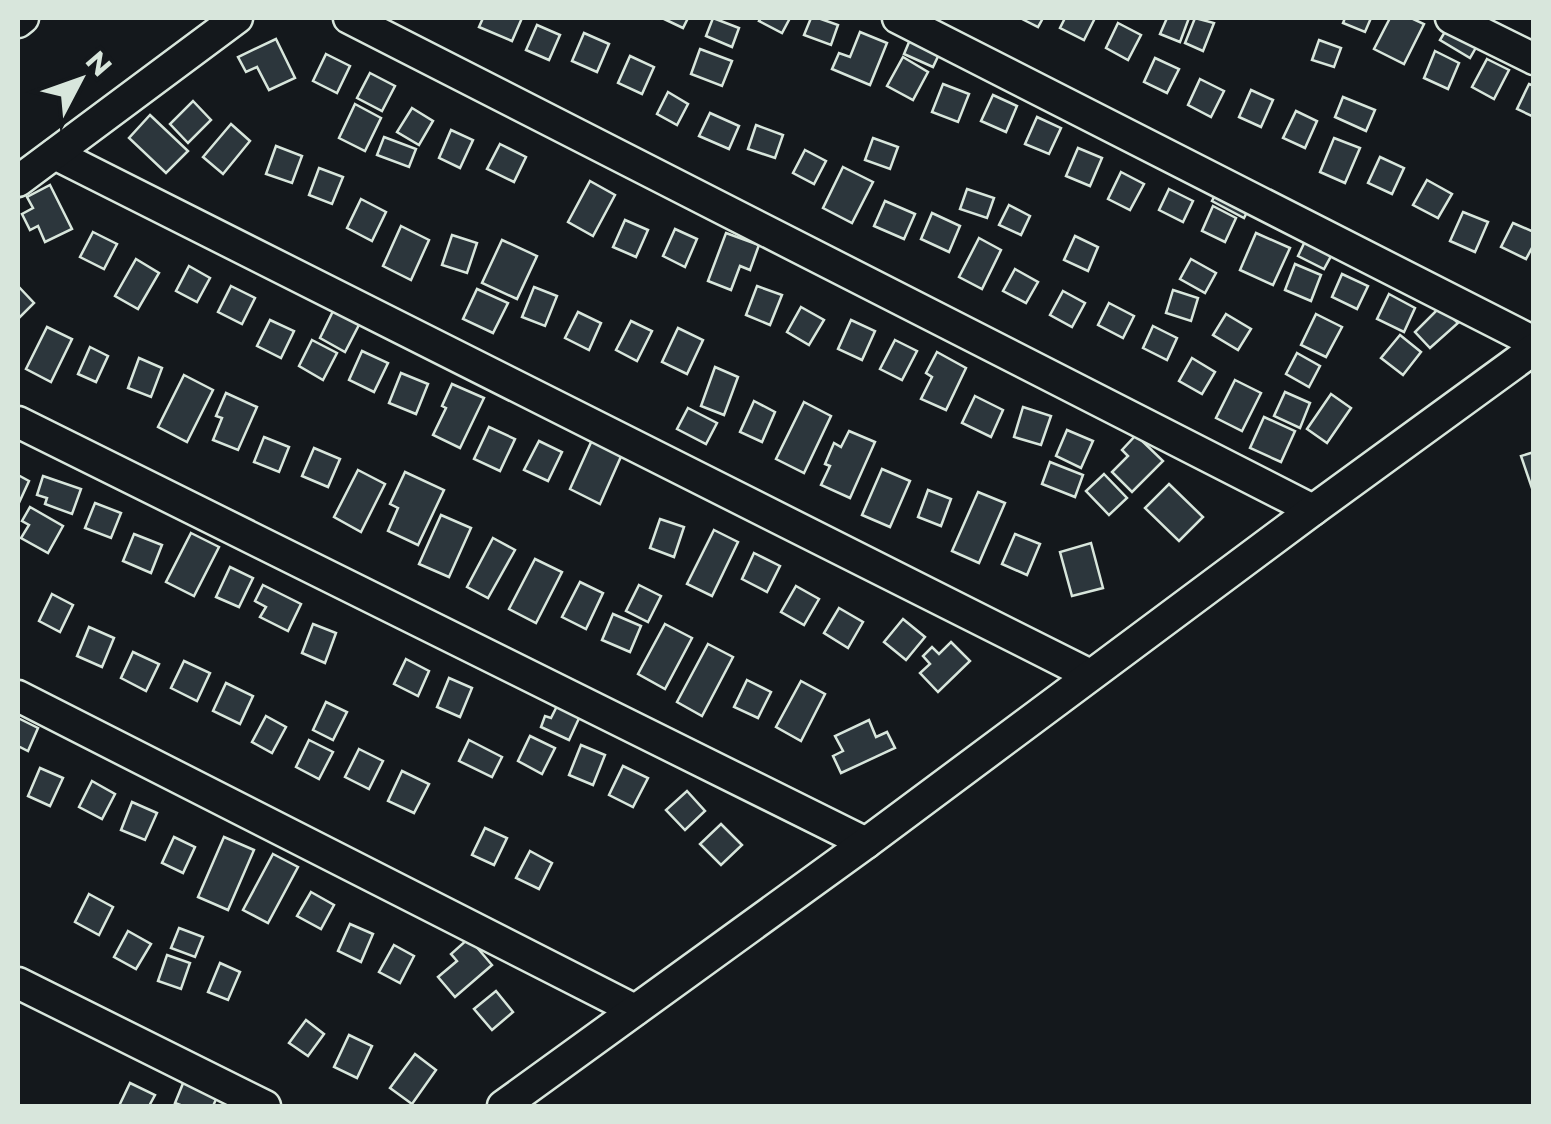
<svg xmlns="http://www.w3.org/2000/svg" width="1551" height="1124" viewBox="0 0 1551 1124" font-family="Montserrat,sans-serif">
<style>
.building{fill:#2c363c;stroke:#d8e6dc;stroke-width:2.5}
.lines{fill:none;stroke-linecap:round;stroke-linejoin:round}
.minor-casing{stroke:#d8e6dc;stroke-width:35}
.minor{stroke:#14181c;stroke-width:30}
</style>
<rect width="100%" height="100%" fill="#14181c"/>
<g class="building">
<polygon points="483,18 522,18 512,41 479,27"/>
<polygon points="662,18 688,18 683,28"/>
<polygon points="713,18 739,28 732,47 706,36"/>
<polygon points="761,18 790,18 782,33 759,21"/>
<polygon points="811,18 818,18 838,25 831,45 804,35"/>
<polygon points="1020,18 1043,18 1038,27"/>
<polygon points="1065,18 1095,18 1084,40 1060,28"/>
<polygon points="1167,18 1189,18 1180,42 1160,34"/>
<polygon points="1195,18 1214,23 1203,51 1185,43"/>
<polygon points="1345,18 1371,18 1365,32 1343,23"/>
<polygon points="1390,18 1411,18 1424,24 1404,64 1374,49"/>
<polygon points="1452,20 1482,37 1470,58 1440,40"/>
<polygon points="1118,23 1141,35 1128,60 1106,48"/>
<polygon points="537,25 560,35 549,60 526,50"/>
<polygon points="860,32 887,43 870,85 832,69 839,53 850,57"/>
<polygon points="584,33 609,44 597,72 572,61"/>
<polygon points="912,35 942,48 933,67 904,54"/>
<polygon points="276,39 295,78 269,90 257,67 246,72 238,57"/>
<polygon points="1319,40 1341,48 1334,67 1312,60"/>
<polygon points="700,49 732,61 722,86 691,74"/>
<polygon points="1435,51 1459,63 1448,89 1424,78"/>
<polygon points="326,54 350,66 337,93 313,81"/>
<polygon points="630,56 654,67 642,94 618,83"/>
<polygon points="903,57 928,72 913,100 887,86"/>
<polygon points="1155,58 1179,69 1167,93 1144,82"/>
<polygon points="1487,59 1509,70 1494,99 1472,87"/>
<polygon points="370,73 395,86 382,111 357,98"/>
<polygon points="1200,79 1224,91 1211,117 1188,105"/>
<polygon points="943,84 969,94 958,122 932,112"/>
<polygon points="1529,84 1534,86 1534,117 1517,109"/>
<polygon points="1251,90 1273,100 1261,127 1239,117"/>
<polygon points="668,92 688,104 677,125 657,114"/>
<polygon points="993,95 1017,106 1006,132 981,121"/>
<polygon points="1343,97 1375,110 1366,131 1335,117"/>
<polygon points="193,101 211,120 188,143 170,124"/>
<polygon points="355,104 381,118 365,151 339,138"/>
<polygon points="412,108 433,121 419,145 397,132"/>
<polygon points="1296,111 1317,121 1305,148 1283,138"/>
<polygon points="710,113 739,126 729,149 699,136"/>
<polygon points="150,115 188,151 166,173 129,138"/>
<polygon points="1037,117 1061,128 1049,154 1025,144"/>
<polygon points="231,124 250,141 223,174 203,157"/>
<polygon points="756,125 783,135 775,158 748,149"/>
<polygon points="451,130 473,140 460,168 439,158"/>
<polygon points="384,137 416,149 409,167 377,155"/>
<polygon points="873,138 898,147 890,169 865,160"/>
<polygon points="1334,138 1360,148 1345,183 1320,172"/>
<polygon points="500,144 526,157 514,182 487,169"/>
<polygon points="276,146 302,156 292,183 266,174"/>
<polygon points="1078,148 1102,158 1090,186 1066,176"/>
<polygon points="805,150 826,161 814,184 793,173"/>
<polygon points="1380,157 1404,168 1392,194 1368,183"/>
<polygon points="843,167 873,182 852,223 823,208"/>
<polygon points="319,168 343,177 332,204 309,195"/>
<polygon points="1121,172 1144,184 1130,210 1108,199"/>
<polygon points="1427,180 1452,194 1438,218 1413,205"/>
<polygon points="590,181 615,195 593,236 568,222"/>
<polygon points="1221,184 1253,200 1244,218 1212,201"/>
<polygon points="50,185 72,229 45,242 38,226 30,230 22,214 33,208 27,197"/>
<polygon points="967,189 994,198 987,218 960,209"/>
<polygon points="1169,189 1193,201 1183,222 1159,210"/>
<polygon points="361,199 386,212 372,241 347,228"/>
<polygon points="885,201 915,214 904,239 874,226"/>
<polygon points="1009,205 1030,216 1021,235 999,225"/>
<polygon points="1213,206 1236,218 1225,242 1202,231"/>
<polygon points="1463,212 1488,222 1475,252 1450,241"/>
<polygon points="932,213 960,226 949,252 921,239"/>
<polygon points="625,220 648,230 636,257 613,247"/>
<polygon points="1513,223 1534,232 1534,244 1526,259 1501,247"/>
<polygon points="401,226 429,240 411,280 383,266"/>
<polygon points="675,229 697,239 685,267 663,256"/>
<polygon points="93,232 117,244 104,269 80,257"/>
<polygon points="726,233 759,245 750,270 740,266 731,290 708,281"/>
<polygon points="1256,233 1290,248 1273,285 1240,270"/>
<polygon points="1309,233 1336,247 1324,269 1298,256"/>
<polygon points="452,235 477,243 467,273 442,265"/>
<polygon points="1075,236 1098,247 1088,271 1064,260"/>
<polygon points="979,238 1001,250 982,289 959,277"/>
<polygon points="502,240 537,256 517,299 482,283"/>
<polygon points="136,259 159,273 138,309 115,296"/>
<polygon points="1191,259 1216,273 1205,293 1180,279"/>
<polygon points="1295,264 1321,275 1311,301 1285,290"/>
<polygon points="189,266 210,278 197,302 176,291"/>
<polygon points="1015,269 1038,282 1026,303 1003,291"/>
<polygon points="1342,274 1368,286 1357,309 1332,297"/>
<polygon points="18,286 34,303 18,319"/>
<polygon points="231,286 255,298 242,324 218,312"/>
<polygon points="757,286 782,295 770,325 746,315"/>
<polygon points="534,287 557,296 545,326 522,317"/>
<polygon points="477,289 508,303 493,333 463,319"/>
<polygon points="1173,290 1198,298 1191,321 1166,313"/>
<polygon points="1063,291 1085,303 1072,327 1050,315"/>
<polygon points="1389,294 1415,308 1404,332 1377,319"/>
<polygon points="1109,303 1134,316 1123,338 1098,325"/>
<polygon points="1441,306 1458,323 1430,348 1415,332"/>
<polygon points="335,307 361,321 345,352 320,338"/>
<polygon points="801,307 824,320 809,345 787,332"/>
<polygon points="578,312 601,323 589,350 565,338"/>
<polygon points="1226,314 1251,329 1238,350 1213,335"/>
<polygon points="1316,314 1342,327 1326,357 1301,345"/>
<polygon points="270,320 294,331 281,358 257,346"/>
<polygon points="851,320 875,331 862,360 838,349"/>
<polygon points="631,321 652,331 637,361 616,350"/>
<polygon points="1153,326 1177,338 1167,360 1143,348"/>
<polygon points="47,327 72,339 51,382 26,369"/>
<polygon points="678,328 703,340 687,374 662,362"/>
<polygon points="1400,335 1421,352 1403,375 1381,358"/>
<polygon points="312,340 337,353 323,380 299,366"/>
<polygon points="895,340 917,351 902,380 880,369"/>
<polygon points="90,347 108,356 96,382 78,374"/>
<polygon points="362,351 388,363 374,392 349,380"/>
<polygon points="937,352 966,368 946,410 921,399 932,377 926,373"/>
<polygon points="1297,353 1320,366 1309,387 1286,374"/>
<polygon points="139,358 162,368 151,397 128,388"/>
<polygon points="1192,358 1215,372 1202,394 1179,381"/>
<polygon points="715,367 738,377 724,415 701,406"/>
<polygon points="401,373 428,384 416,414 389,403"/>
<polygon points="184,375 213,390 187,442 158,427"/>
<polygon points="1235,380 1261,393 1242,431 1216,418"/>
<polygon points="452,384 484,398 460,448 433,435 446,408 442,406"/>
<polygon points="1285,392 1310,403 1300,428 1274,416"/>
<polygon points="226,393 257,407 238,450 213,440 222,418 216,416"/>
<polygon points="1331,394 1351,408 1327,443 1307,429"/>
<polygon points="975,396 1003,410 991,437 962,423"/>
<polygon points="754,401 775,412 762,442 740,432"/>
<polygon points="804,402 831,416 804,473 776,459"/>
<polygon points="1023,407 1051,416 1041,445 1014,437"/>
<polygon points="688,408 717,423 706,444 677,429"/>
<polygon points="1264,417 1295,431 1281,462 1250,448"/>
<polygon points="489,427 515,439 500,471 474,459"/>
<polygon points="1067,430 1093,441 1081,468 1056,456"/>
<polygon points="849,431 875,442 850,498 821,485 830,466 825,464 834,443 841,447"/>
<polygon points="1136,435 1163,461 1132,492 1112,472 1128,456 1122,450"/>
<polygon points="264,437 289,447 279,472 254,462"/>
<polygon points="593,438 623,452 600,504 570,489"/>
<polygon points="539,441 562,452 548,481 524,470"/>
<polygon points="314,448 340,459 328,487 302,476"/>
<polygon points="1534,452 1534,494 1521,456"/>
<polygon points="1050,462 1083,475 1075,497 1042,484"/>
<polygon points="882,469 910,481 890,527 862,515"/>
<polygon points="358,470 385,484 361,532 334,517"/>
<polygon points="405,472 444,490 418,545 388,531 398,508 390,504"/>
<polygon points="1104,474 1127,498 1109,515 1086,491"/>
<polygon points="18,475 29,481 18,505"/>
<polygon points="43,476 81,489 72,514 45,504 47,498 37,495"/>
<polygon points="1169,484 1203,517 1179,541 1145,508"/>
<polygon points="928,490 951,499 941,526 918,517"/>
<polygon points="978,492 1005,503 979,563 952,551"/>
<polygon points="95,503 121,513 111,538 85,528"/>
<polygon points="30,507 63,526 48,553 21,538 29,525 22,521"/>
<polygon points="441,515 471,528 449,577 419,564"/>
<polygon points="660,519 684,527 674,557 650,548"/>
<polygon points="714,530 738,542 712,596 687,584"/>
<polygon points="191,533 219,547 194,596 166,582"/>
<polygon points="134,534 162,545 151,573 123,561"/>
<polygon points="1015,534 1040,544 1027,575 1002,564"/>
<polygon points="493,538 515,550 488,598 467,587"/>
<polygon points="1091,543 1103,588 1072,596 1060,552"/>
<polygon points="754,553 780,566 767,592 742,579"/>
<polygon points="535,559 562,572 536,623 509,609"/>
<polygon points="230,567 253,578 239,607 216,597"/>
<polygon points="580,582 603,593 586,629 562,617"/>
<polygon points="263,585 301,604 288,631 260,617 266,607 255,601"/>
<polygon points="639,585 661,596 648,622 626,611"/>
<polygon points="796,586 819,599 804,625 781,612"/>
<polygon points="52,594 73,605 60,632 39,621"/>
<polygon points="839,608 863,622 848,648 824,633"/>
<polygon points="613,614 641,626 630,652 602,640"/>
<polygon points="903,619 925,637 906,660 884,642"/>
<polygon points="313,624 336,633 325,663 302,653"/>
<polygon points="665,624 692,638 665,689 638,674"/>
<polygon points="89,627 114,638 102,667 77,656"/>
<polygon points="951,642 970,661 938,692 920,673 930,664 923,656 932,647 939,654"/>
<polygon points="708,644 733,657 702,716 677,702"/>
<polygon points="133,652 159,664 146,691 121,678"/>
<polygon points="406,659 429,671 418,696 394,684"/>
<polygon points="184,661 210,673 197,701 171,688"/>
<polygon points="449,678 472,688 460,717 437,707"/>
<polygon points="747,680 771,692 758,718 734,707"/>
<polygon points="801,681 825,694 801,741 776,727"/>
<polygon points="226,683 253,696 240,724 213,711"/>
<polygon points="326,702 347,712 333,740 313,730"/>
<polygon points="558,704 581,714 569,740 541,727 545,716 551,718"/>
<polygon points="266,716 286,727 272,753 252,742"/>
<polygon points="18,718 38,728 28,751 18,746"/>
<polygon points="869,720 876,737 887,732 895,748 841,773 833,756 843,751 835,736"/>
<polygon points="530,736 555,748 542,774 518,761"/>
<polygon points="309,740 333,752 319,779 296,767"/>
<polygon points="469,740 502,757 492,777 459,761"/>
<polygon points="581,745 605,755 593,785 569,775"/>
<polygon points="359,749 383,761 369,789 345,777"/>
<polygon points="623,766 648,778 633,807 609,795"/>
<polygon points="40,768 63,778 50,806 28,796"/>
<polygon points="402,771 429,784 414,813 388,801"/>
<polygon points="92,781 115,794 102,819 79,807"/>
<polygon points="687,791 705,811 685,830 666,810"/>
<polygon points="132,802 157,813 145,840 121,830"/>
<polygon points="721,824 742,845 721,865 700,844"/>
<polygon points="485,828 507,838 494,865 472,855"/>
<polygon points="174,837 195,847 183,873 162,863"/>
<polygon points="224,837 254,850 228,910 198,897"/>
<polygon points="530,851 552,863 539,889 516,878"/>
<polygon points="273,854 298,867 268,923 243,910"/>
<polygon points="311,892 334,905 321,929 297,916"/>
<polygon points="89,894 113,907 99,935 75,922"/>
<polygon points="350,924 373,934 361,962 338,951"/>
<polygon points="179,928 203,937 195,957 171,948"/>
<polygon points="128,931 151,944 136,969 114,957"/>
<polygon points="469,938 492,965 455,997 438,977 457,961 451,954"/>
<polygon points="394,945 414,956 400,983 379,972"/>
<polygon points="167,955 190,963 181,989 158,981"/>
<polygon points="220,963 240,972 228,1000 208,992"/>
<polygon points="496,991 513,1012 492,1030 474,1009"/>
<polygon points="306,1020 324,1034 308,1056 289,1043"/>
<polygon points="349,1035 372,1046 357,1078 334,1067"/>
<polygon points="415,1054 436,1070 412,1104 390,1088"/>
<polygon points="184,1081 218,1095 213,1106 183,1106 175,1103"/>
<polygon points="130,1083 155,1095 149,1106 119,1106"/>
</g>
<g class="lines">
<g class="minor-casing">
<g id="minor">
<polyline points="349,18 1313,510"/>
<polyline points="898,18 1534,342"/>
<polyline points="1451,18 1534,59"/>
<polyline points="18,22 23,18"/>
<polyline points="55,154 1090,675"/>
<polyline points="18,181 237,18"/>
<polyline points="18,422 866,843"/>
<polyline points="18,696 635,1010"/>
<polyline points="18,983 265,1106"/>
<polyline points="503,1106 866,843 1313,510 1534,349"/>
</g>
</g>
<use href="#minor" class="minor"/>
</g>
<rect width="1551" height="1124" fill="none" stroke="#d8e6dc" stroke-width="40"/>
<g transform="translate(80 80) rotate(49)" stroke="#14181c" stroke-width="8" paint-order="stroke">
<path d="M0-8L18 38L0 25L-18 38Z" fill="#d8e6dc"/>
<text y="-15" font-size="28" font-weight="bold" text-anchor="middle" fill="#d8e6dc">N</text>
</g>
</svg>
